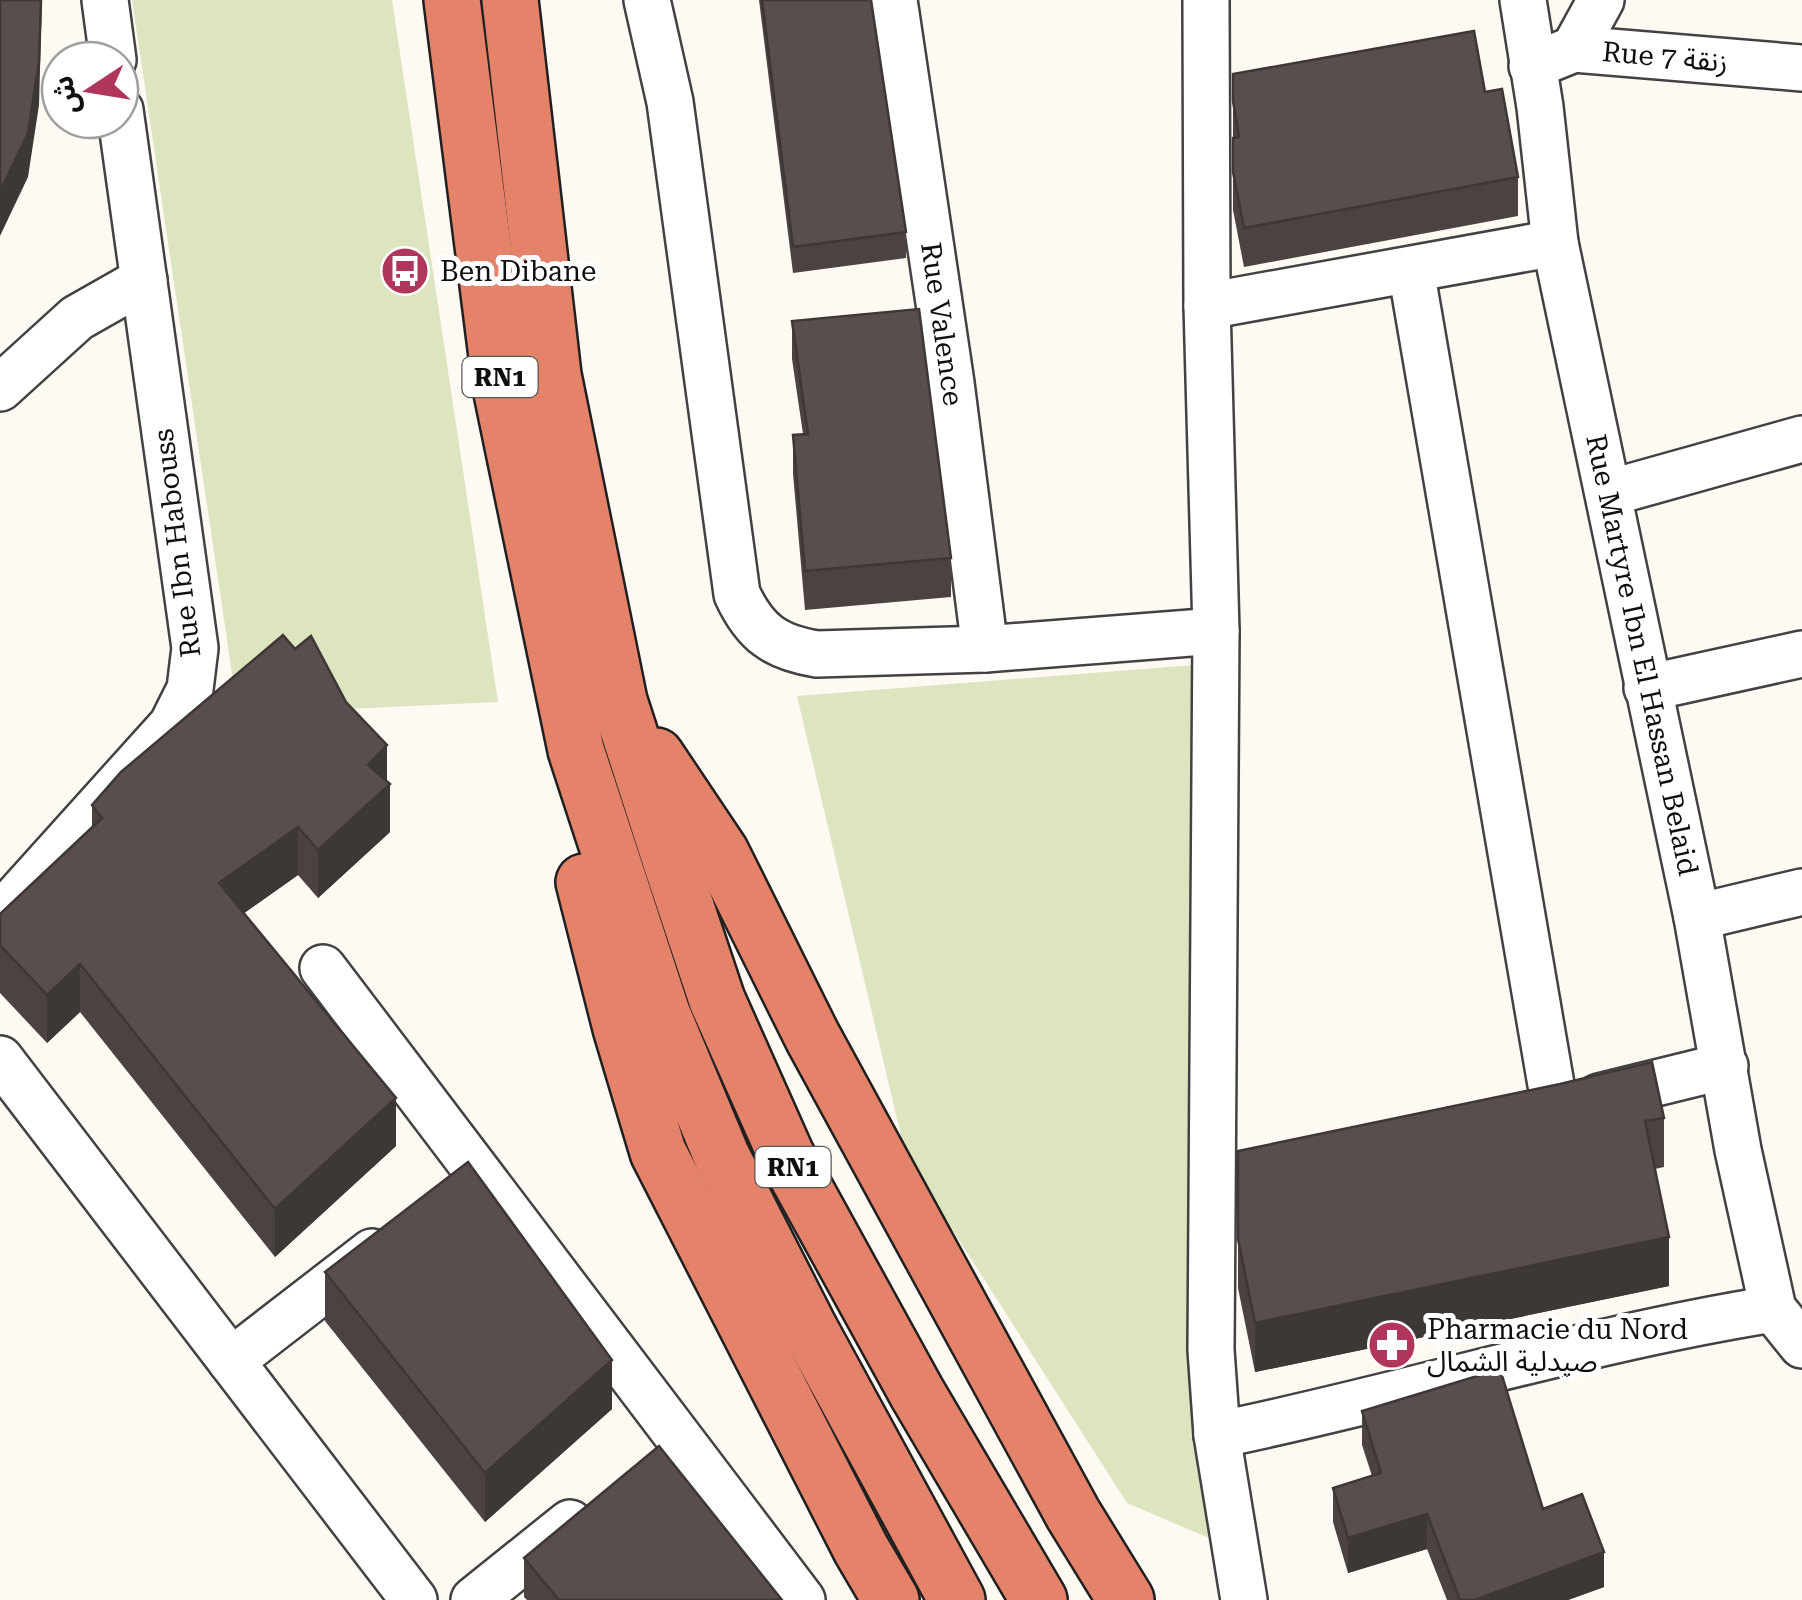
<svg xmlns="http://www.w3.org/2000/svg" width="1802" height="1600" viewBox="0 0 1802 1600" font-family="'Roboto Serif','Noto Sans Arabic',serif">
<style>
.green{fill:#dce5bf}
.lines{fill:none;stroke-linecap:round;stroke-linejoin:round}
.street-casing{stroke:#424242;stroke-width:50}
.highway-casing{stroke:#202020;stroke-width:60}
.street{stroke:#fff;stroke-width:45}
.highway{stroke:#e4836a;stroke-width:55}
.wall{fill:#4b4342}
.shaded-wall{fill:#3d3736}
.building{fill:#574e4d;stroke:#3d3736;stroke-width:2.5}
.labels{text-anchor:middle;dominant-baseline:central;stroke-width:10;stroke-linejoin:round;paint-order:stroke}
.shield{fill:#fff;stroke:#575757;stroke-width:2.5}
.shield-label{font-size:25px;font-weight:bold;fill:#0f0f0f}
.street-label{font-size:28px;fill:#0f0f0f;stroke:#fff}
.poi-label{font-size:28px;fill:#0f0f0f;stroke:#fff;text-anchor:start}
</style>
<rect width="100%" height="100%" fill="#fef9f3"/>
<g class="green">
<polygon points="132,0 392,0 498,702 238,714"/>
<polygon points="1207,664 1218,1542 1127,1503 906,1157 797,696"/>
</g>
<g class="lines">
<g class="street-casing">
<g id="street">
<polyline points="105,0 113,60"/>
<path d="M647,0L670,102L737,594C755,633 775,647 817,654L985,649L1216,631"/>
<polyline points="894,0 951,383 985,649"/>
<polyline points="1206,0 1207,306 1216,631 1211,1350 1217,1435 1244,1600"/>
<polyline points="1523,0 1540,107 1555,243 1697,917 1738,1150 1773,1309 1802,1345"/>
<polyline points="1574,49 1601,0"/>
<polyline points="1532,66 1574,49 1802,68"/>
<polyline points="1411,270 1555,1108"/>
<polyline points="1207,306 1555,243"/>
<polyline points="0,388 77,318 144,280"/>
<polyline points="1609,493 1802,439"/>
<polyline points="1647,688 1802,654"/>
<polyline points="0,916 172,725 190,689 195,648 120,110"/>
<polyline points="1697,917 1802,892"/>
<polyline points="323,968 802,1600"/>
<polyline points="0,1059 414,1600"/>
<polyline points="1599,1097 1725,1066"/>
<polyline points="231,1361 372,1252"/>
<path d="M1217,1435C1403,1397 1585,1339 1773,1309"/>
<polyline points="474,1600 570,1523"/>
</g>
</g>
<g class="highway-casing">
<g id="highway">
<polyline points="452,0 501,388 576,750 662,1013 722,1157 809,1328 957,1600"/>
<polyline points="510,0 553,375 619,701 672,865 717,1000 786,1155 917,1393 1039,1600"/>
<polyline points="656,756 721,853 812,1036 1073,1514 1126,1600"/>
<polyline points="584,882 621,1028 658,1152 861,1549 891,1600"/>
</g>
</g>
<use href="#street" class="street"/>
<use href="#highway" class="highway"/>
</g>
<g class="wall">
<polygon points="759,0 871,0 906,232 906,258 793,273"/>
<polygon points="1233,74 1485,92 1518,177 1518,216 1244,267 1233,210"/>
<polygon points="792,321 951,558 951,597 805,610 793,474 793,435 803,434 792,359"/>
<polygon points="387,782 390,832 318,898 298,875 244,913 396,1146 275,1257 80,1012 47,1043 0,993 0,914 92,828 92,805"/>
<polygon points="1664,1118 1664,1167 1655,1169 1669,1286 1255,1372 1238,1288 1238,1151"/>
<polygon points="325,1272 612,1409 485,1522 325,1321"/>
<polygon points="1362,1411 1543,1509 1604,1587 1568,1600 1447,1600 1427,1549 1348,1573 1333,1522 1333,1488 1372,1476 1362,1445"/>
<polygon points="524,1558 782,1600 527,1600 524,1597"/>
</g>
<g class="shaded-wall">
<polygon points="42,0 39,105 28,177 0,236 0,192"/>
<polygon points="387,745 387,786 390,784 390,832 318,898 318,850 368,765"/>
<polygon points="298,827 298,875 219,931 219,883"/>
<polygon points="80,964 80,1012 47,1043 47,995"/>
<polygon points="396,1098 396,1146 275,1257 275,1209"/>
<polygon points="1669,1237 1669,1286 1255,1372 1255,1323"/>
<polygon points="612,1360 612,1409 485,1522 485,1473"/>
<polygon points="1427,1514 1427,1549 1348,1573 1348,1538"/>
<polygon points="1604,1552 1604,1587 1568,1600 1475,1600"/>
</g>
<g class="building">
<polygon points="0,0 41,0 39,61 28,133 0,192"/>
<polygon points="762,0 871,0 906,232 793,247"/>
<polygon points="1474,31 1485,92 1502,89 1518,177 1244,228 1233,172 1233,138 1239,137 1233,101 1233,74"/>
<polygon points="919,309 951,558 805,571 793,435 808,434 792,321"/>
<polygon points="283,635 295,649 311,636 346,702 387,745 368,765 390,784 318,850 298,827 219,883 396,1098 275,1209 80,964 47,995 0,945 0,914 102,818 92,805 121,772"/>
<polygon points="1652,1062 1664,1118 1645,1121 1669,1237 1255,1323 1238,1239 1238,1151 1560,1084"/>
<polygon points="468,1162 612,1360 485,1473 325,1272"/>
<polygon points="1500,1369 1543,1509 1582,1494 1604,1552 1475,1600 1460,1600 1427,1514 1348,1538 1333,1488 1381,1473 1362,1411"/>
<polygon points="659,1446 782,1600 559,1600 524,1558"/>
</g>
<defs>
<g id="bus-disc" transform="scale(2.5)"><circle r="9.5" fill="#b0365b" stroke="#fff"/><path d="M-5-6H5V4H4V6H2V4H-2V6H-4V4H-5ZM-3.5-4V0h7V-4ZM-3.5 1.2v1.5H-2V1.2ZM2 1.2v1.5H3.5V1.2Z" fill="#fff"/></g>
<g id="pharmacy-disc" transform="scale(2.5)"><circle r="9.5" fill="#b0365b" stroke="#fff"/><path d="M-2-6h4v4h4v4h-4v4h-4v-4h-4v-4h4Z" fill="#fff"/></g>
</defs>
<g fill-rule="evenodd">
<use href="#bus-disc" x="405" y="271"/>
<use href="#pharmacy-disc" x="1392" y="1345"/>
</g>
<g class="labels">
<g class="shield">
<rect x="462.5" y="357" width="75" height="40" rx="8"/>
<rect x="755.5" y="1147" width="75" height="40" rx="8"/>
</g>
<g class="shield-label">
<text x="500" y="377">RN1</text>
<text x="793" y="1167">RN1</text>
</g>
<g class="street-label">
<text transform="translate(1665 57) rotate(5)">Rue 7 زنقة</text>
<text transform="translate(942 324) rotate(82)">Rue Valence</text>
<text transform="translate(177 543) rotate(-97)">Rue Ibn Habouss</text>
<text transform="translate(1642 655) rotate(78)">Rue Martyre Ibn El Hassan Belaid</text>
</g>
<g class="poi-label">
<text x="440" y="271">Ben Dibane</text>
<text x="1427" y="1329">Pharmacie du Nord<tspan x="1427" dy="32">صيدلية الشمال</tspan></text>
</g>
</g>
<g transform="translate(90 90) rotate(258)"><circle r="48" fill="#ffffff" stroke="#9f9f9f" stroke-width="2.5"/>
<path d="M0-8L18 38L0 25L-18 38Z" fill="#b0365b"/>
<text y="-15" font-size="28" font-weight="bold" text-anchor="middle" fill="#0f0f0f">ش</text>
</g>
</svg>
